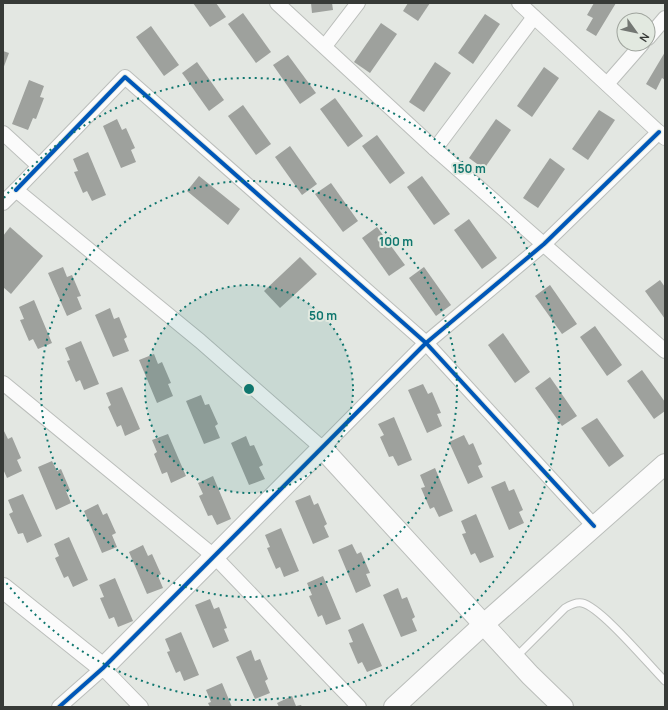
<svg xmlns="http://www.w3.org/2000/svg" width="668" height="710" viewBox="0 0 668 710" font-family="Manrope,sans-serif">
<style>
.building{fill:#9ea19d}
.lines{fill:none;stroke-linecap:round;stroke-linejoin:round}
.lane-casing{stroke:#bbbebb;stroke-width:9}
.street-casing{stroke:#bbbebb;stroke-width:16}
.secondary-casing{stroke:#bbbebb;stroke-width:22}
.lane{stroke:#fbfbfb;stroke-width:7}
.street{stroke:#fbfbfb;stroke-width:14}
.secondary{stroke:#fbfbfb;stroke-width:20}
.cycleway-casing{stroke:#e2e9e0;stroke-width:6}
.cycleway{stroke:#0057b8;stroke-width:4}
.ring{fill:none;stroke:#0f766e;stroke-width:2;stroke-dasharray:2 4}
.centre{fill:#0f766e;stroke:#e2e9e0;stroke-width:2}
.ring-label{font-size:12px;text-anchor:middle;font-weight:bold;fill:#0f766e;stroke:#e2e9e0;stroke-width:4;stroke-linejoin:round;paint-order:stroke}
</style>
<rect width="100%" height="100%" fill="#e3e7e2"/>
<g class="building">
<polygon points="193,3 216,3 226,17 210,27"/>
<polygon points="311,3 332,3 333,10 312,13"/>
<polygon points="408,3 430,3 418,21 403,11"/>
<polygon points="594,3 616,3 596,36 586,30 593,18 587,15"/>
<polygon points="243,13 271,52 256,63 228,24"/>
<polygon points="485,14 500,24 473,64 458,53"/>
<polygon points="381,23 397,34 370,73 354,62"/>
<polygon points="151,26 179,65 164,76 136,37"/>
<polygon points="3,51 9,53 3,69"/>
<polygon points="665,52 665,80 662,78 656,90 646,84"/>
<polygon points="288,55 316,93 300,104 273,65"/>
<polygon points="197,62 224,100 209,111 182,73"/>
<polygon points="435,62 451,73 424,112 409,102"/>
<polygon points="544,67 559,78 532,117 517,106"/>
<polygon points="29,80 44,86 40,97 44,98 36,119 33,118 28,130 12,124"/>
<polygon points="335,98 363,136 348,147 320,109"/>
<polygon points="243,105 271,144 256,155 228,116"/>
<polygon points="599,110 615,120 588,160 572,149"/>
<polygon points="117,119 122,130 126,128 135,148 131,150 136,162 121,168 103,126"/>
<polygon points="496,119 511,130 484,169 469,158"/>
<polygon points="377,135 405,173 390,184 362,146"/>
<polygon points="290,146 317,184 302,195 275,157"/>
<polygon points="88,152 106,195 92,201 87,191 83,193 74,172 78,171 73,159"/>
<polygon points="550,158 565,169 538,208 523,198"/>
<polygon points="199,176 240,209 228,225 187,191"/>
<polygon points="422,176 450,214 434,225 407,187"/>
<polygon points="331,183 358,221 343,232 315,194"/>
<polygon points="469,219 497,258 482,269 454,230"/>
<polygon points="10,227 43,256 11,294 3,287 3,236"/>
<polygon points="377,227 405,265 389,276 362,238"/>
<polygon points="300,257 317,274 280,308 264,291"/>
<polygon points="63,267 67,277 72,275 81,296 77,297 82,309 67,316 48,273"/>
<polygon points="424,267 451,305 436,316 409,278"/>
<polygon points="660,280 665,287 665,319 645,291"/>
<polygon points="550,285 577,324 562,334 535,296"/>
<polygon points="34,300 52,343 38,349 33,339 29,341 20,320 24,319 19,307"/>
<polygon points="110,308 114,319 119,317 127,337 124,339 129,351 113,357 95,315"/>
<polygon points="595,326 622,365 607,376 580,337"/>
<polygon points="503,333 530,372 515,383 488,345"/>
<polygon points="81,341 99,384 84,390 80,380 76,382 67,361 70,360 65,348"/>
<polygon points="154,354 158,364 162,362 171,383 168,384 173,396 157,403 139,360"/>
<polygon points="642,370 665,402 665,411 654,419 627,381"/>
<polygon points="550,377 577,416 562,426 535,388"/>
<polygon points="423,384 428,394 432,392 441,413 437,414 442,426 427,433 408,390"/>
<polygon points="122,387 140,429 125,436 121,425 117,427 108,407 111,405 106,393"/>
<polygon points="201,395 205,405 209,404 218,424 215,426 220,438 204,444 186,401"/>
<polygon points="394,417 412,460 398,466 393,456 389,457 380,437 384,435 378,424"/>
<polygon points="597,418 624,456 609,467 581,428"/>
<polygon points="3,429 8,439 12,437 21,458 17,460 22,471 7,478 3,469"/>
<polygon points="168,434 186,476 171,483 167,472 162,474 154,454 157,452 152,440"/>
<polygon points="464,435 469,445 473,443 482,464 478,466 483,477 468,484 449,442"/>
<polygon points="246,436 250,446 254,445 263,465 259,467 265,479 249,485 231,443"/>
<polygon points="52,461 57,471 61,469 70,490 66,491 71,503 56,510 38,467"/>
<polygon points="435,468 453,511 439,517 434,507 430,509 421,488 425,487 420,475"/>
<polygon points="213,476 231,519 217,525 212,515 208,516 199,496 203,494 198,483"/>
<polygon points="505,481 509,491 514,489 523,510 519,512 524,523 509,530 491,487"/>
<polygon points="23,494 42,536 27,543 23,533 18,534 9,514 13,512 8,500"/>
<polygon points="310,495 314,505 318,503 327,524 324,526 329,537 313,544 295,501"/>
<polygon points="98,504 103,515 107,513 116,533 112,535 117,547 102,553 84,511"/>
<polygon points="476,514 494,557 480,563 475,553 471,555 462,534 466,533 461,521"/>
<polygon points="281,528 299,571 284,577 280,567 276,569 267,548 270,547 265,535"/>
<polygon points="69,537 88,580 73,587 68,576 64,578 55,558 59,556 54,544"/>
<polygon points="352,544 357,554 361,552 370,573 366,574 371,586 356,593 338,550"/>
<polygon points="143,545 148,556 152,554 161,574 158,576 163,588 147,594 129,552"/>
<polygon points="323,576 341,619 326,625 322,615 318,617 309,596 312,595 307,583"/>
<polygon points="115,578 133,621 118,627 114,617 109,619 100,598 104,597 99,585"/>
<polygon points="398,588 402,599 407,597 415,617 412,619 417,631 401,637 383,595"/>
<polygon points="210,599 214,609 219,607 227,628 224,629 229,641 213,648 195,605"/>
<polygon points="363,623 382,666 367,672 362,662 358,664 349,643 353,642 348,630"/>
<polygon points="181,632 199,675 184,681 180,671 176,673 167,652 170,651 165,639"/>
<polygon points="251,650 255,661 260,659 268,679 265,681 270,693 255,699 236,657"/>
<polygon points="222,683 232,707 210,707 208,703 211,702 206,690"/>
<polygon points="292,696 296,706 301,705 302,707 279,707 277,703"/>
</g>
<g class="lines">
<g class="lane-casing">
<path id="lane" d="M515,658L565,608C570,605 576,602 582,603C601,607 649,665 665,681"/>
</g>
<g class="street-casing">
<g id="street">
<polyline points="277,3 435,149 665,351"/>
<polyline points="519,3 665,138"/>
<polyline points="648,38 665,18"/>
<polyline points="325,46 358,3"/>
<polyline points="607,84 642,44"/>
<polyline points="3,133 39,166"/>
<polyline points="435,149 534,17"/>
<polyline points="16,190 125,77 426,343 594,526"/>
<polyline points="3,203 16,190 200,341 322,448 426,343 544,244 659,132"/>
<polyline points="3,383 215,557 359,707"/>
<polyline points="59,707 103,668 141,707"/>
</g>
</g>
<g class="secondary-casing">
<g id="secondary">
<polyline points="3,588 103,668 322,448 530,675 563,707"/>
<polyline points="394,707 484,624 665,464"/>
</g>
</g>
<use href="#lane" class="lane"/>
<use href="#street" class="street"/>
<use href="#secondary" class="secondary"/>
<g class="cycleway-casing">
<g id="cycleway">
<polyline points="16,190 125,77 426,343 594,526"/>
<polyline points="59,707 103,668 426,343 544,244 659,132"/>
</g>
</g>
<use href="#cycleway" class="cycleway"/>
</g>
<circle cx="249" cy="389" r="104" fill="#0f766e" fill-opacity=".12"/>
<g class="ring">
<circle cx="249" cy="389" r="104"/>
<circle cx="249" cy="389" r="208"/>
<path d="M4 198A311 311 0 1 1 4 580"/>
</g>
<circle cx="249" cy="389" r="6" class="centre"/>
<g class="ring-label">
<text x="469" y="173">150 m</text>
<text x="396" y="246">100 m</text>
<text x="323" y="320">50 m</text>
</g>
<rect width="668" height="710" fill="none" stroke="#373a37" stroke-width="8"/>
<g transform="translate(636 32) rotate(123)"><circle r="19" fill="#e2e9e0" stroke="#9ea39c"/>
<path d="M0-3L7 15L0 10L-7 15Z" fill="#737773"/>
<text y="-6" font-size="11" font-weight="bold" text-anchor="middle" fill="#373a37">N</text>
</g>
</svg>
